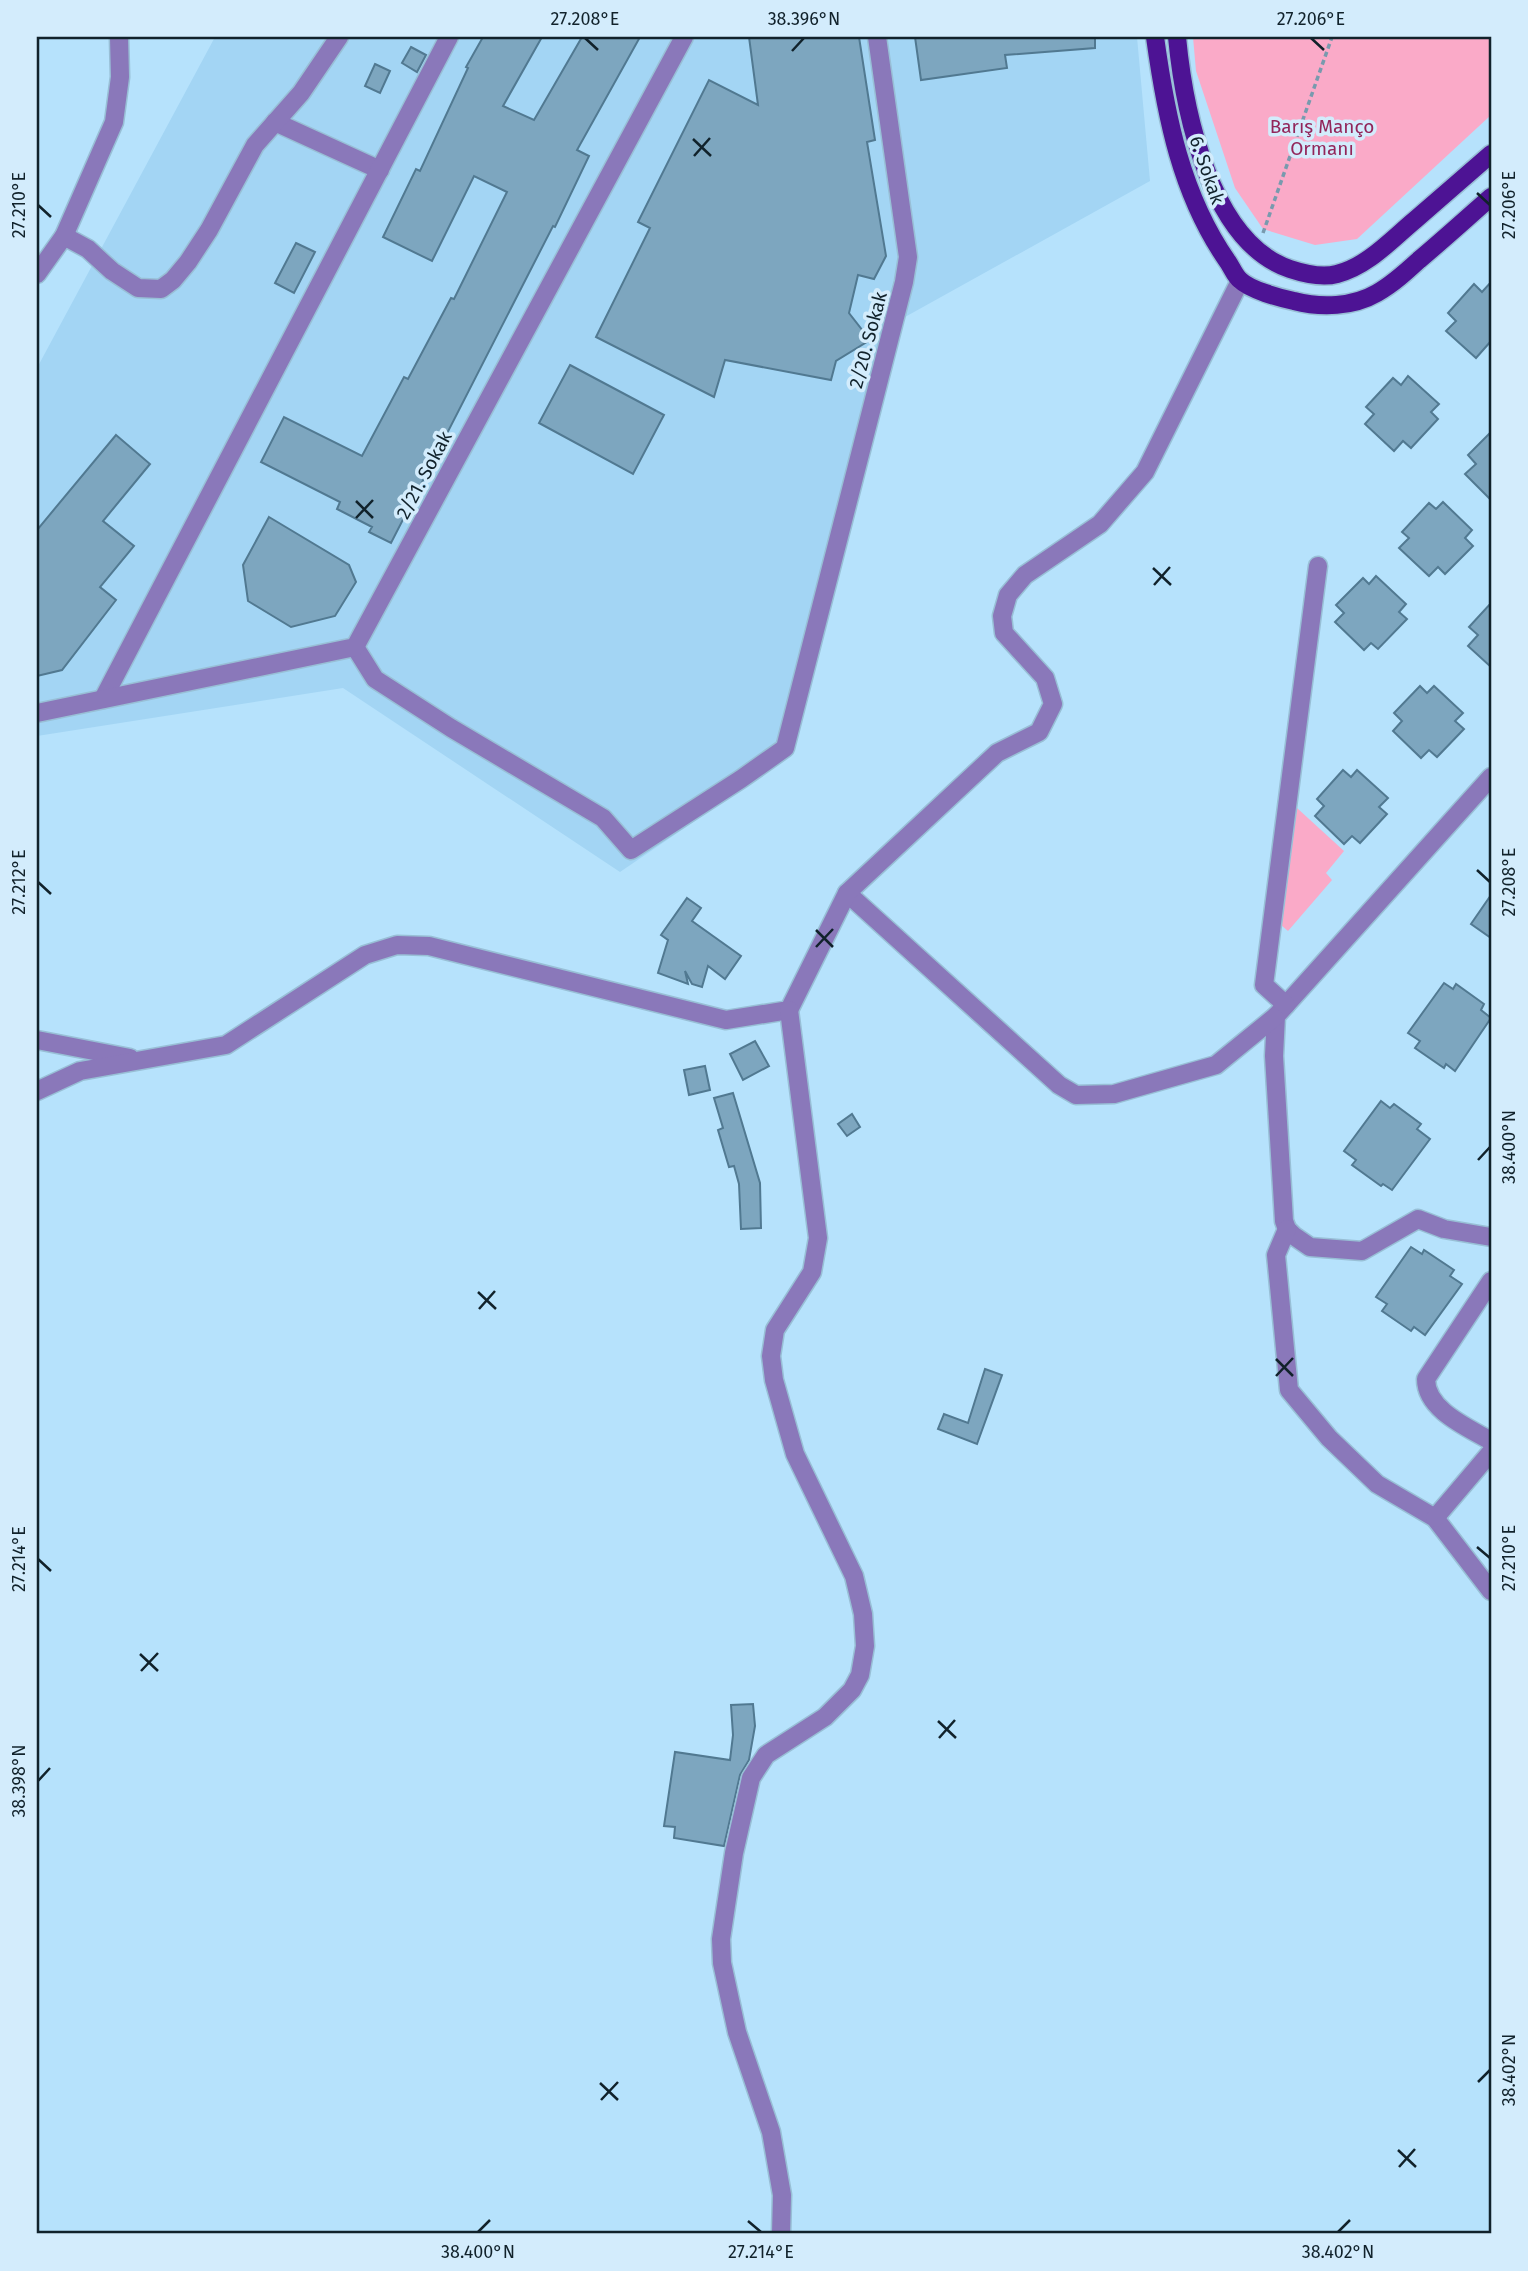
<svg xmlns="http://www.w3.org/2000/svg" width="1528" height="2271" viewBox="0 0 1528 2271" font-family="'Fira Sans',sans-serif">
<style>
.built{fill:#a3d5f4}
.green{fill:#faaac8}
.building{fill:#7da6bf;stroke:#517991;stroke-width:2}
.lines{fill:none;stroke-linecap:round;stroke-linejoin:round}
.minor-casing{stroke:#98bfd6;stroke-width:21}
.major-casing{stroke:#98bfd6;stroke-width:21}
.path{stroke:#789aae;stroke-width:3.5;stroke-dasharray:5 3.5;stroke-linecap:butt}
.minor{stroke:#8a78ba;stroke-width:18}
.major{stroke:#4d1394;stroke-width:18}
.ticks{fill:none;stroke:#11222b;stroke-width:2.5}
.labels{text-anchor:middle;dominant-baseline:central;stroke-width:7;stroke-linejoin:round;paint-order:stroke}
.park-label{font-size:19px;fill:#92255a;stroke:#d3ecfc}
.street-label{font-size:19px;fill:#11222b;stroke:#d3ecfc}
.neatline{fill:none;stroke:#11222b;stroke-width:2.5}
.ticks-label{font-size:18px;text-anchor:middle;fill:#11222b}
</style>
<rect width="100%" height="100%" fill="#b6e2fc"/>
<polygon class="built" points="215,37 1137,37 1150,181 896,322 789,757 620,872 343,688 37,736 37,368"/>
<g class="green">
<polygon points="1193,37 1491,37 1491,115 1357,239 1315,245 1263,229 1235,188 1196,71"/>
<polygon points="1297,808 1344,851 1326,873 1332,880 1288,931 1281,925"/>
</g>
<g class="building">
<polygon points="483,37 542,37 503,106 534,120 582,37 640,37 577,150 589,156 555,227 553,226 391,543 369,532 372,527 337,509 340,502 261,462 284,417 362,456 404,377 408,379 451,298 454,299 507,192 474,176 432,261 383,237 416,169 420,171 468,68 466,67"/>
<polygon points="749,37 859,37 875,140 867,142 886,256 874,279 858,275 849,313 870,340 836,361 831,380 725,360 714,397 596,337 650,228 638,222 709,80 758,105"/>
<polygon points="915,37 1095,37 1095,48 1005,55 1007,68 921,80"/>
<polygon points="411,47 426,55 417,72 402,63"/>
<polygon points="375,64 390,71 380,93 365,86"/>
<polygon points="296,243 315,252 294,293 275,283"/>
<polygon points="1491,282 1491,341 1476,358 1446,331 1456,321 1448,313 1474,284 1482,292"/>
<polygon points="570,365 664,415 633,474 539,423"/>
<polygon points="1408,376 1439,404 1431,412 1438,419 1411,448 1403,441 1394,451 1365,424 1374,414 1366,407 1393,378 1401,385"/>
<polygon points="1491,432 1491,500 1465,474 1476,464 1468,455"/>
<polygon points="116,435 150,464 103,521 134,546 100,587 116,600 62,670 37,676 37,530"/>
<polygon points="1443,502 1472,530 1465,538 1473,546 1445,574 1438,567 1429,576 1399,548 1409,538 1402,532 1429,503 1436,509"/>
<polygon points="269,517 349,565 356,582 335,616 291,627 248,601 243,565"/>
<polygon points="1376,576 1406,604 1399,612 1407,619 1378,649 1371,643 1364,650 1335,622 1344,613 1336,605 1363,578 1369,584"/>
<polygon points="1491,603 1491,667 1468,646 1478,635 1469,627"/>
<polygon points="1420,686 1427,693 1434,686 1463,713 1455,721 1464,729 1437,757 1429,750 1421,758 1393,731 1402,721 1394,713"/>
<polygon points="1343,770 1351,777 1357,770 1388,798 1379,807 1387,814 1360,843 1352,836 1344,844 1315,816 1324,806 1317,799"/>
<polygon points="1491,895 1491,938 1471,924"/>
<polygon points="687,898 701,908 692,921 741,956 725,979 708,966 702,987 692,984 685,971 688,984 658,973 668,940 661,935"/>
<polygon points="1444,983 1453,989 1456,984 1484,1004 1481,1010 1491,1018 1455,1071 1446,1064 1444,1068 1415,1048 1420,1041 1408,1033"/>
<polygon points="755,1041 769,1066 743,1080 730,1054"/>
<polygon points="705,1066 710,1090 689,1095 684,1070"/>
<polygon points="733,1093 760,1183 761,1228 741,1229 739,1184 734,1166 729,1167 718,1130 723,1128 714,1098"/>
<polygon points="1381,1101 1390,1108 1394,1104 1421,1124 1417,1129 1430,1139 1392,1190 1383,1184 1381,1186 1352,1165 1356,1160 1344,1151"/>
<polygon points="852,1114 860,1127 847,1136 838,1124"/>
<polygon points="1411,1247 1422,1254 1424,1250 1454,1270 1450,1276 1462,1284 1425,1335 1414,1327 1411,1331 1382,1311 1387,1304 1376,1297"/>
<polygon points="985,1369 1002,1375 977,1444 938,1429 944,1414 968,1423"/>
<polygon points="753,1704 755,1726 749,1760 740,1775 724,1846 674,1838 675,1827 664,1826 675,1752 730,1760 733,1735 731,1705"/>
</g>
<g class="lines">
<g class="minor-casing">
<g id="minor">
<polyline points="275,122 380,170"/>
<polyline points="64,236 88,249 112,271 138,288 161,289 173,280 188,262 209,230 255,145 301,93 339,37"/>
<polyline points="37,274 64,236 114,122 120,77 119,37"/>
<polyline points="355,647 375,679 451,728 603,818 631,850 741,779 785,748 904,282 908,257 877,37"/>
<polyline points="103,699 449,37"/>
<polyline points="37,713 355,647 684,37"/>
<polyline points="1491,777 1276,1016 1274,1056 1284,1221 1287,1229 1294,1236 1310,1247 1362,1251 1418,1219 1444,1229 1491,1237"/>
<polyline points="847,893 1059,1085 1076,1095 1114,1094 1216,1065 1276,1016"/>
<polyline points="1286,1005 1264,985 1318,566"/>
<polyline points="37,1040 130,1058"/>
<polyline points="37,1091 80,1071 226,1045 365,955 397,945 429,946 726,1020 789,1010 847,893 997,753 1039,732 1053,704 1045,678 1004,633 1002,616 1008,595 1025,575 1100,524 1145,472 1240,281"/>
<polyline points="1287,1229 1276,1255 1289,1390 1329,1438 1377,1484 1435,1518 1491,1591"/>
<path d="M1491,1281L1426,1379C1426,1410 1467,1427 1491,1441"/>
<polyline points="1435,1518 1491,1452"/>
<polyline points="781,2234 782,2195 771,2132 737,2032 722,1963 721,1939 734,1853 751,1778 766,1755 825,1717 852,1690 860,1675 865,1646 863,1614 854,1576 795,1454 774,1380 771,1356 775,1330 812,1272 818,1238 789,1010"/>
</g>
</g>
<g class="major-casing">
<g id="major">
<path d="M1155,37C1166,116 1181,195 1228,262C1232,268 1235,276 1240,280C1250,290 1280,298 1294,301C1321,308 1353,307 1377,293C1393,284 1406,272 1419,260C1444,239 1467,218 1491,197"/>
<path d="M1177,37C1184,110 1210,242 1290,269C1305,274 1322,278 1337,274C1368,266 1391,240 1415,220C1440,198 1466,176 1491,154"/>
</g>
</g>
<polyline class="path" points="1263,233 1332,37"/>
<use href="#minor" class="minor"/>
<use href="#major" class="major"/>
</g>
<path class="ticks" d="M585,38L598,50M1311,38L1324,50M792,51L804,38M693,139L711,156M694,156L710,138M1477,193L1490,205M38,205L51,217M356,501L373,518M356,518L373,500M1153,568L1171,585M1154,585L1170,567M1477,870L1490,882M38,882L51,894M816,930L833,947M816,947L833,929M1478,1160L1490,1147M478,1292L496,1309M479,1309L495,1291M1276,1359L1293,1376M1276,1376L1293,1358M1477,1547L1490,1558M38,1559L51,1571M140,1654L158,1671M141,1671L158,1653M938,1721L956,1738M939,1738L955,1720M38,1781L50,1768M1478,2082L1490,2070M600,2083L618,2100M601,2100L618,2082M1398,2150L1416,2167M1399,2167L1415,2149M748,2221L761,2232M478,2232L490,2220M1338,2232L1350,2220"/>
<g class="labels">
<g class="park-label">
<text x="1322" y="126">Barış Manço<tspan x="1322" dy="22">Ormanı</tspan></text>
</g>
<g class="street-label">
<text transform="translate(1207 170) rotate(71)">6. Sokak</text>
<text transform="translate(868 340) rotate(-75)">2/20. Sokak</text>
<text transform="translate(424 475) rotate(-62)">2/21. Sokak</text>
</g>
</g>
<rect width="1528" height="2271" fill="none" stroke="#d3ecfc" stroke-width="77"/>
<rect x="38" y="38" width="1452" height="2194" class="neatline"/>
<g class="ticks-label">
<text x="585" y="25">27.208°E</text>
<text x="804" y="25">38.396°N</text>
<text x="1311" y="25">27.206°E</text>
<text transform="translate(1509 205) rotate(-90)" y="6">27.206°E</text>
<text transform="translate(19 205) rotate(-90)" y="6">27.210°E</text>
<text transform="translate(1509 882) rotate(-90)" y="6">27.208°E</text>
<text transform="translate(19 882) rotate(-90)" y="6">27.212°E</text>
<text transform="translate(1509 1147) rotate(-90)" y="6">38.400°N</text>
<text transform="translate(1509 1558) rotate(-90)" y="6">27.210°E</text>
<text transform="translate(19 1559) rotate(-90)" y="6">27.214°E</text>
<text transform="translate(19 1781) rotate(-90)" y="6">38.398°N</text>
<text transform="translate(1509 2070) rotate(-90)" y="6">38.402°N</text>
<text x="478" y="2258">38.400°N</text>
<text x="761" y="2258">27.214°E</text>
<text x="1338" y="2258">38.402°N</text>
</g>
</svg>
